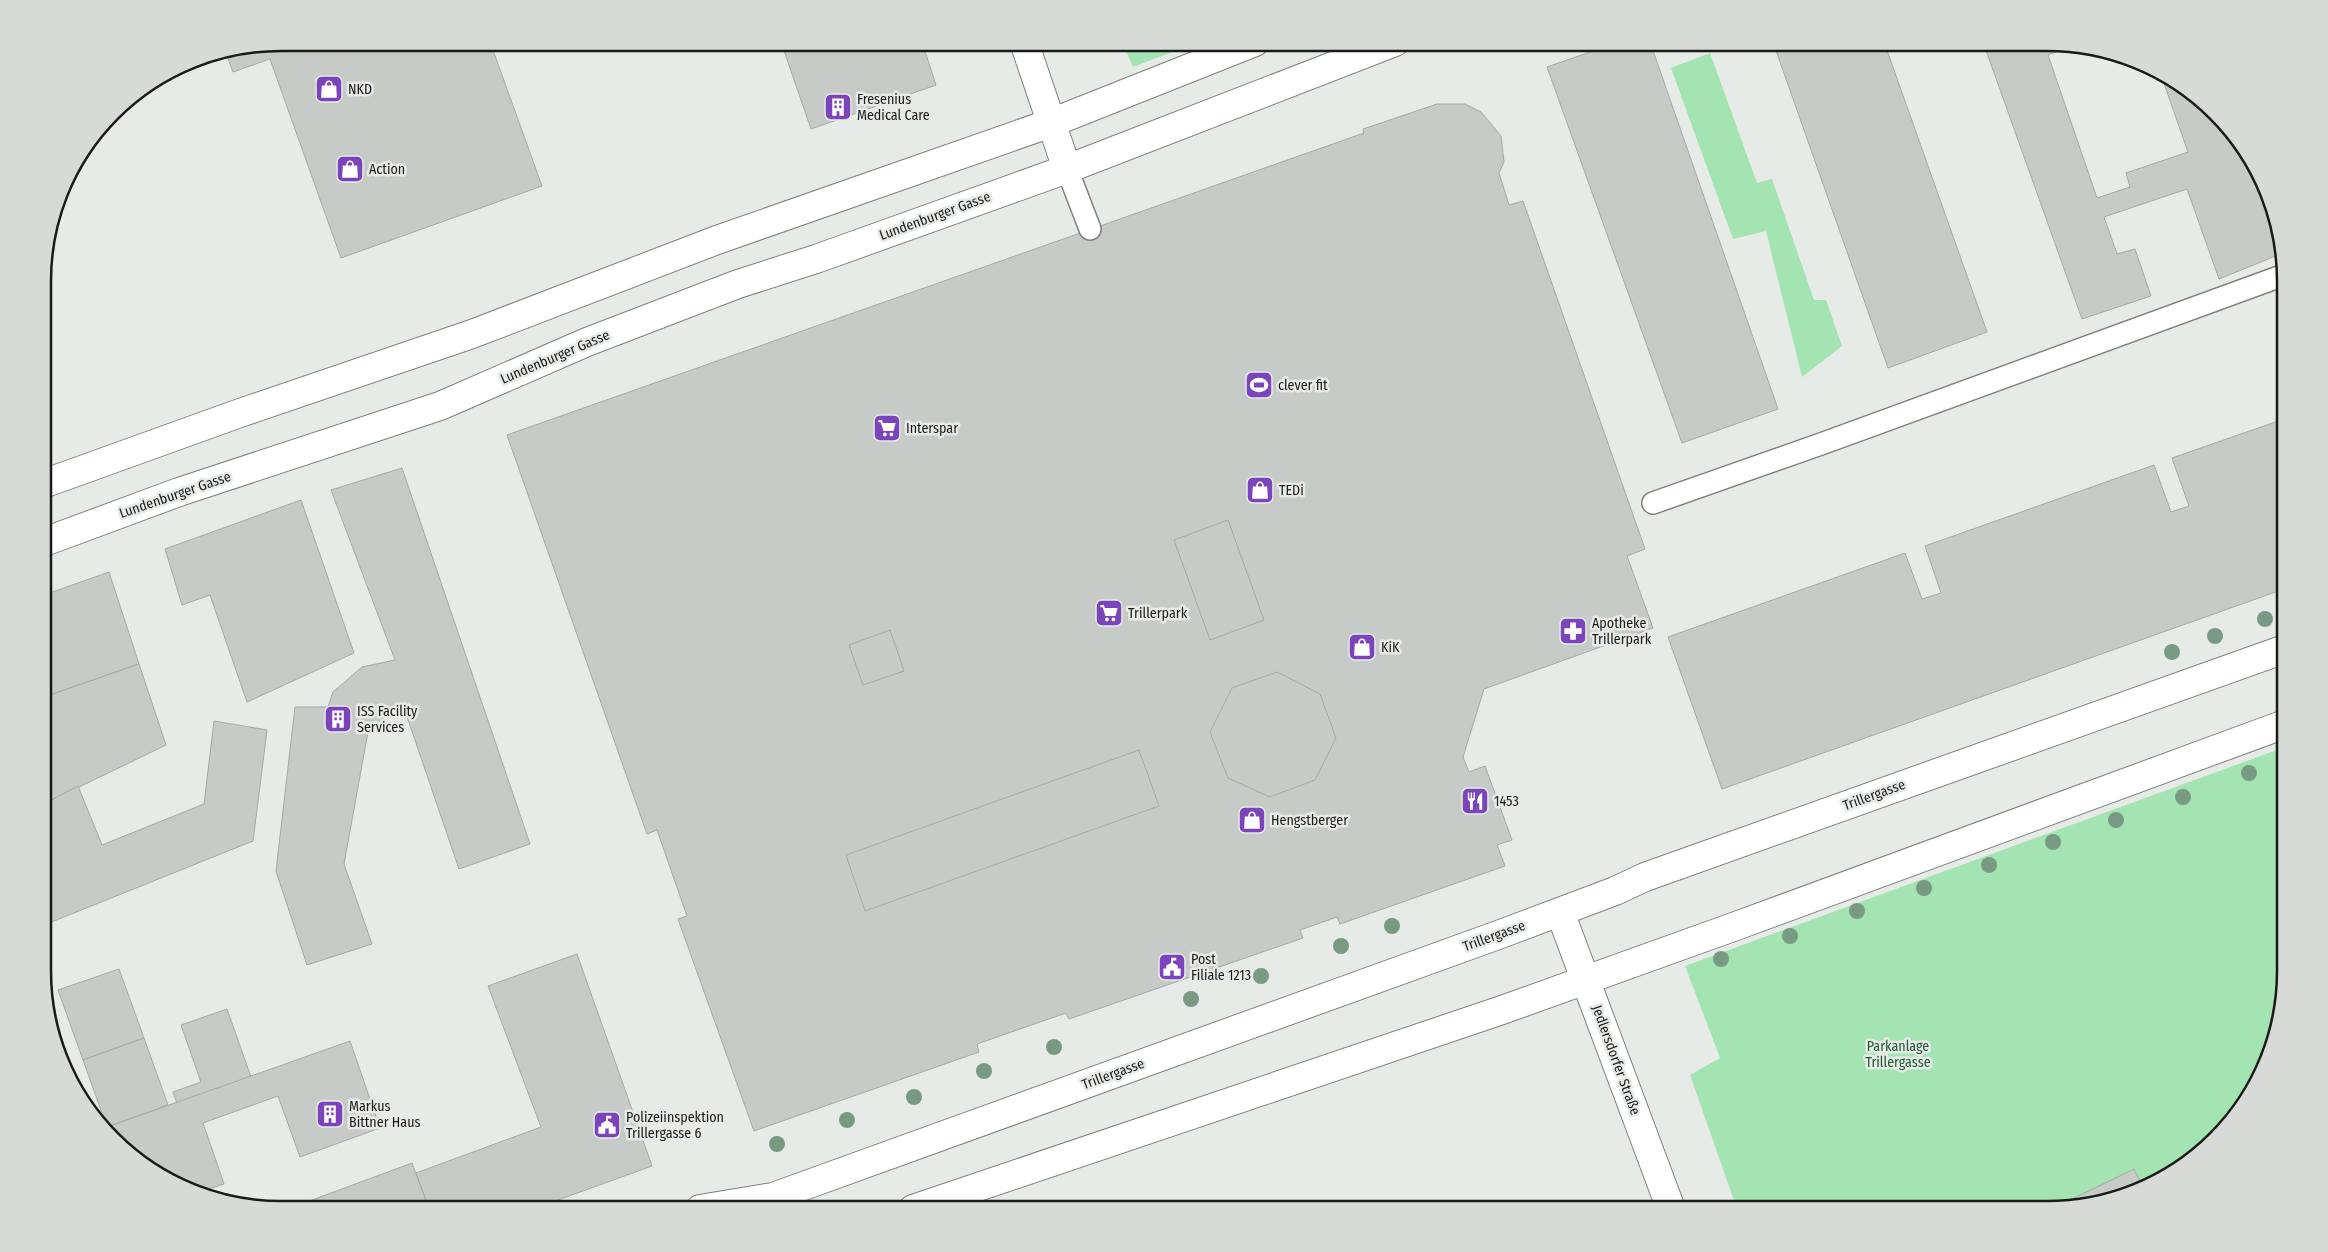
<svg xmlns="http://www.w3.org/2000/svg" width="2328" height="1252" viewBox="0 0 2328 1252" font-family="'Fira Sans Condensed',sans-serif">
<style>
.green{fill:#a4e4b2}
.building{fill:#c7cbc8;stroke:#a5a9a6}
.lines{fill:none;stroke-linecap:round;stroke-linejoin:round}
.lane-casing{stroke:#7e817e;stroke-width:24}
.street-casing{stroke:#7e817e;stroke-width:30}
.secondary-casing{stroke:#7e817e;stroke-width:30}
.primary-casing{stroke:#7e817e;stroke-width:30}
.highway-casing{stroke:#7e817e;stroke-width:30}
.lane{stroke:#fff;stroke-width:21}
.street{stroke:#fff;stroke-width:28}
.secondary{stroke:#fff;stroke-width:28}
.primary{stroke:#fff;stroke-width:28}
.highway{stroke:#fff;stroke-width:28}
.tree{fill:#789a83}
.labels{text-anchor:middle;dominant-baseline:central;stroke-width:5;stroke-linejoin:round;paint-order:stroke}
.poi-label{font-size:14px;fill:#191b19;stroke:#e7ebe8;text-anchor:start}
.street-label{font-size:14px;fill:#191b19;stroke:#e7ebe8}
.park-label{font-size:14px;fill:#1e5730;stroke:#e7ebe8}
.rim{fill:none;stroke:#191b19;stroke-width:2.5}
</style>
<rect width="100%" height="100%" fill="#e7ebe8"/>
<g class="green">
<polygon points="1123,43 1196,43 1133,67"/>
<polygon points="1710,53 1757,183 1772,179 1814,300 1826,300 1842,346 1802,377 1766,231 1733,239 1671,68"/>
<polygon points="2285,747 2285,971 2261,1077 2226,1128 2179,1169 2143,1187 2134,1169 2071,1200 2074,1207 2062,1209 1737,1209 1690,1075 1720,1058 1685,966"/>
</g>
<g class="building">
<polygon points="281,42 490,42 542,186 341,258 270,59 233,72 226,53"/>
<polygon points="781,42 922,42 936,85 811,129"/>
<polygon points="1619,42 1650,42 1778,409 1682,443 1547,67"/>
<polygon points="1773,42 1884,42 1987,332 1888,368"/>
<polygon points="1983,42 2047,42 2062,46 2063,49 2048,55 2097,198 2130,187 2126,173 2188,152 2160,72 2204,102 2245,148 2283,253 2219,279 2187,189 2104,217 2117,254 2135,249 2151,296 2082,319"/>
<polygon points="1437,104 1465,104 1481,112 1501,136 1504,162 1499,173 1509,205 1523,201 1645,549 1627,556 1653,628 1484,689 1463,757 1469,772 1485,766 1512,840 1497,845 1505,866 1340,924 1337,917 1300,930 1303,938 1069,1019 1066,1013 977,1044 979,1052 754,1131 678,919 687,916 657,830 647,834 507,435 1364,133 1363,129"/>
<polygon points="2284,419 2284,589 1722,789 1668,637 1905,553 1922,599 1941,593 1925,546 2154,465 2171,512 2189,506 2172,458"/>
<polygon points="402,468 530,844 459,869 402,702 368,732 344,864 372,944 307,965 276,871 295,707 328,707 333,692 362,667 395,660 331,490"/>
<polygon points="301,500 354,653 247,702 210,595 182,605 165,549"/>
<polygon points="1228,520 1264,620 1210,640 1174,540"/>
<polygon points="109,572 139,664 44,697 44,595"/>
<polygon points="890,630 904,671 863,685 849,645"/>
<polygon points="139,664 166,745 44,804 44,697"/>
<polygon points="1277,672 1320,694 1336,738 1315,780 1270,797 1228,778 1210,732 1232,688"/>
<polygon points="214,721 267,730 253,841 44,925 44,804 78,786 102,845 204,804"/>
<polygon points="1139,750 1159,806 865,911 846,855"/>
<polygon points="577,954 652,1166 533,1209 429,1209 416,1173 541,1127 488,986"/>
<polygon points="119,969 144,1038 83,1060 58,990"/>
<polygon points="227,1009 251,1077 177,1103 173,1092 201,1082 181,1025"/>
<polygon points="144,1038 168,1105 107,1127 83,1060"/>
<polygon points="350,1041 380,1128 300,1157 278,1096 203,1123 224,1184 203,1191 175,1185 124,1150 109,1134 107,1127"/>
<polygon points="412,1163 429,1209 288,1209"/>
<polygon points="2134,1169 2143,1187 2123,1197 2074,1207 2070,1200"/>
</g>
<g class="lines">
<g class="lane-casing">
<g id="lane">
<polyline points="1067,169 1090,229"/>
<polyline points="1653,503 1821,444 2284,275"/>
</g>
</g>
<g class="street-casing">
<polyline id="street" points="1024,42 1067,169"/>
</g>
<g class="secondary-casing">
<g id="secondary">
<polyline points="1560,912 1671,1209"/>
<polyline points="700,1209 773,1197 1498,935 1615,891 1645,877 2285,649"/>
<polyline points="913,1209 1502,1010 1736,926 2285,724"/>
</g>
</g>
<g class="primary-casing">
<g id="primary">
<polyline points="43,484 240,413 472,334 717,240 1051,123"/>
<polyline points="44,542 179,492 440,406 587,342 738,284 816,259 1067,169"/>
</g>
</g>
<g class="highway-casing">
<g id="highway">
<polyline points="1051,123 1255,42"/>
<polyline points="1067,169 1395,42"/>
</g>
</g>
<use href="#lane" class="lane"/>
<use href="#street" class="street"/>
<use href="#secondary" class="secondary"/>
<use href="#primary" class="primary"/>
<use href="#highway" class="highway"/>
</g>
<g class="tree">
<circle cx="2265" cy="619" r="8"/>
<circle cx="2215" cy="636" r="8"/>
<circle cx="2172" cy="652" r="8"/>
<circle cx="2249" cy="773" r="8"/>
<circle cx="2183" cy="797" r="8"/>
<circle cx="2116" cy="820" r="8"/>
<circle cx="2053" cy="842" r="8"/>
<circle cx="1989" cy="865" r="8"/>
<circle cx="1924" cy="888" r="8"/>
<circle cx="1857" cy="911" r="8"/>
<circle cx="1392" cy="926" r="8"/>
<circle cx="1790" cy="936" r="8"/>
<circle cx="1341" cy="946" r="8"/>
<circle cx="1721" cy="959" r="8"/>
<circle cx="1261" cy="976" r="8"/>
<circle cx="1191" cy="999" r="8"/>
<circle cx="1054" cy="1047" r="8"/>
<circle cx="984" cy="1071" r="8"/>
<circle cx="914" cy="1097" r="8"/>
<circle cx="847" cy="1120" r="8"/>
<circle cx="777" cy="1144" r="8"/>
</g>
<defs>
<g id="shop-square" transform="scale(1.4375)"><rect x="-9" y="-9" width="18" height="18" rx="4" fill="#7b44bb" stroke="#e7ebe8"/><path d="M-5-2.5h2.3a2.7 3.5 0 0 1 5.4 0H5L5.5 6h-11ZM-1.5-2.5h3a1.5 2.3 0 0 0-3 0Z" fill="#fff"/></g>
<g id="building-square" transform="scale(1.4375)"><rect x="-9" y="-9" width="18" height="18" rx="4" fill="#7b44bb" stroke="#e7ebe8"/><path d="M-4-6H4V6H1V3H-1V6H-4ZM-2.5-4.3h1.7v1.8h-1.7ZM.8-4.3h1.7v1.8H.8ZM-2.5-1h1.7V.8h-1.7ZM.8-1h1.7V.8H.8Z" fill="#fff"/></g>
<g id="stadium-square" transform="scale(1.4375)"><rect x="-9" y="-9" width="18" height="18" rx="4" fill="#7b44bb" stroke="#e7ebe8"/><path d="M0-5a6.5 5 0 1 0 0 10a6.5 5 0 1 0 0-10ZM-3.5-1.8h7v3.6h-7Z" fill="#fff"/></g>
<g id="supermarket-square" transform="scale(1.4375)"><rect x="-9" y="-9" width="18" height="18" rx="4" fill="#7b44bb" stroke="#e7ebe8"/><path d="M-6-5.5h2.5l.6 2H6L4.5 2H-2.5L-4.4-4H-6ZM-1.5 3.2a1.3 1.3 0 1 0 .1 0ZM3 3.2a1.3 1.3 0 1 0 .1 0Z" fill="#fff"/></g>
<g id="pharmacy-square" transform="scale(1.4375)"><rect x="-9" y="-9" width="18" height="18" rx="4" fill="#7b44bb" stroke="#e7ebe8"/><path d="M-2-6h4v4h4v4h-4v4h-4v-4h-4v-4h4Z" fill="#fff"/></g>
<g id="restaurant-square" transform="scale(1.4375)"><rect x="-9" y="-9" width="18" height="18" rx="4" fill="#7b44bb" stroke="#e7ebe8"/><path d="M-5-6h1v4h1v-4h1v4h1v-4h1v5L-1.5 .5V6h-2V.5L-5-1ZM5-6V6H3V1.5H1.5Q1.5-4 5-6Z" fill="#fff"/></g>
<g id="civic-square" transform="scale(1.4375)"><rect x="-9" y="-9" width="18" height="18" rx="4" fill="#7b44bb" stroke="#e7ebe8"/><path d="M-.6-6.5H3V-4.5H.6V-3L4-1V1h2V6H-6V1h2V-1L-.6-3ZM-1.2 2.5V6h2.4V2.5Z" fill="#fff"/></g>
</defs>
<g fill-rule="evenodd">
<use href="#shop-square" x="329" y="89"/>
<use href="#building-square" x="838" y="107"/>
<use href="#shop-square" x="350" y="169"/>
<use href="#stadium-square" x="1259" y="385"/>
<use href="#supermarket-square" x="887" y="428"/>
<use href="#shop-square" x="1260" y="490"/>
<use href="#supermarket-square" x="1109" y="613"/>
<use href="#pharmacy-square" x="1573" y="631"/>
<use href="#shop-square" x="1362" y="647"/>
<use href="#building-square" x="338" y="719"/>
<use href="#restaurant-square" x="1475" y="801"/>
<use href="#shop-square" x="1252" y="820"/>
<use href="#civic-square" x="1172" y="967"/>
<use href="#building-square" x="330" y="1114"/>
<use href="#civic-square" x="607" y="1125"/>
</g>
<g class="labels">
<g class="poi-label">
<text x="348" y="89">NKD</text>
<text x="857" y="99">Fresenius<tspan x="857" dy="16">Medical Care</tspan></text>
<text x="369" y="169">Action</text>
<text x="1278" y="385">clever fit</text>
<text x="906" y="428">Interspar</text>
<text x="1279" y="490">TEDi</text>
<text x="1128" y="613">Trillerpark</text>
<text x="1592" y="623">Apotheke<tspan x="1592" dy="16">Trillerpark</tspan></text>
<text x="1381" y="647">KiK</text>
<text x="357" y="711">ISS Facility<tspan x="357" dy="16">Services</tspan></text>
<text x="1494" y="801">1453</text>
<text x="1271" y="820">Hengstberger</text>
<text x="1191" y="959">Post<tspan x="1191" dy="16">Filiale 1213</tspan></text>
<text x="349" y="1106">Markus<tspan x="349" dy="16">Bittner Haus</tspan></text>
<text x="626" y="1117">Polizeiinspektion<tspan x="626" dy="16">Trillergasse 6</tspan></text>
</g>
<g class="street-label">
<text transform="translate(935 216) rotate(-20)">Lundenburger Gasse</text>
<text transform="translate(555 357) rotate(-23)">Lundenburger Gasse</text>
<text transform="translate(175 495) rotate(-19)">Lundenburger Gasse</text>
<text transform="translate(1874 795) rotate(-20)">Trillergasse</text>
<text transform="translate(1494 936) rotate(-20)">Trillergasse</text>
<text transform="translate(1616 1060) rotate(70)">Jedlersdorfer Straße</text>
<text transform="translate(1113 1074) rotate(-20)">Trillergasse</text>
</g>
<g class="park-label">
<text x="1898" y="1046">Parkanlage<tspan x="1898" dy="16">Trillergasse</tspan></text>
</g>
</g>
<path d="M0 0H2328V1252H0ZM281 51H2047A230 230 0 0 1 2277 281V971A230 230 0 0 1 2047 1201H281A230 230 0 0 1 51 971V281A230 230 0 0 1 281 51Z" fill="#d7dad7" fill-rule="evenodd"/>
<path class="rim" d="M281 51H2047A230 230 0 0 1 2277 281V971A230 230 0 0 1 2047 1201H281A230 230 0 0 1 51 971V281A230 230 0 0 1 281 51Z"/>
</svg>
